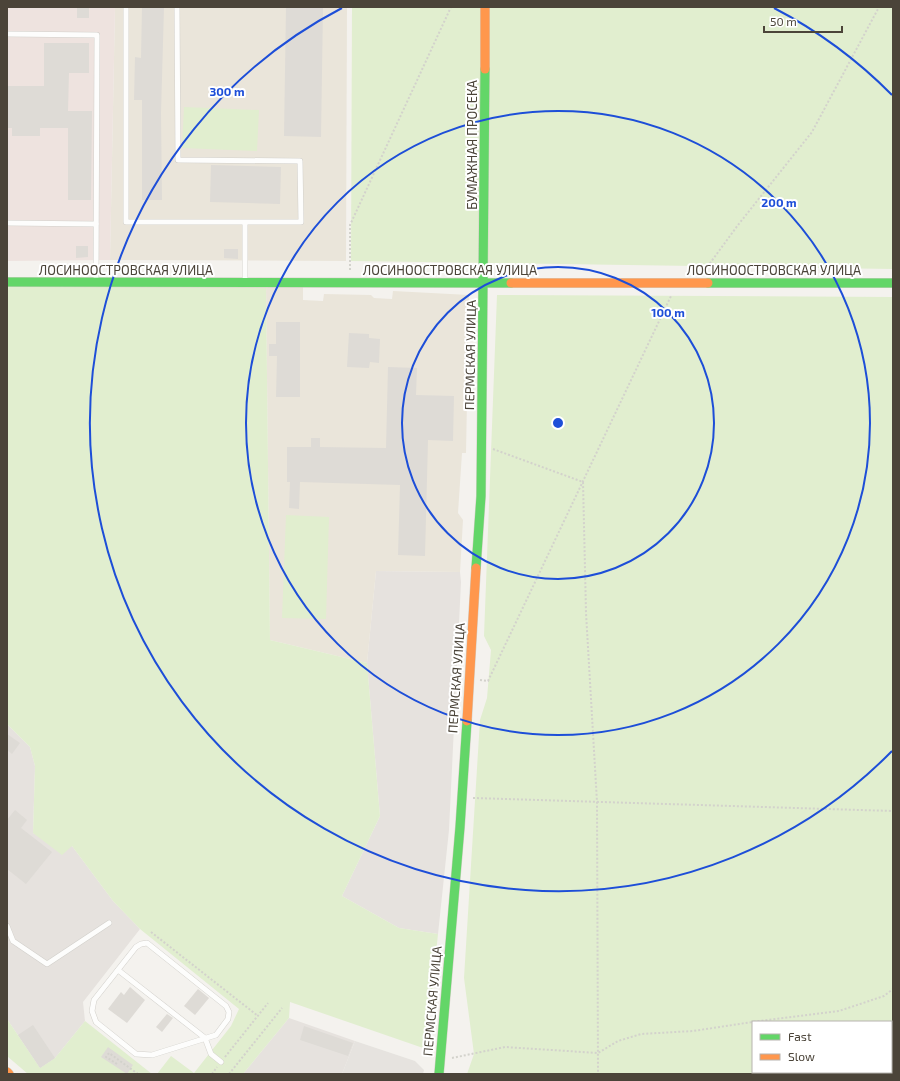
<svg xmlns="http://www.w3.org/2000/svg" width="900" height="1081" viewBox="0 0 900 1081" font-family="'Exo 2',sans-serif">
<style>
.industrial{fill:#e6e2de}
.education{fill:#eae5da}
.medical{fill:#eee3df}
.green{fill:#e1eecf;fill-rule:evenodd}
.parking{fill:#e6e3df}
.building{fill:#dedbd6}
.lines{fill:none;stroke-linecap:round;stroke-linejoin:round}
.lane-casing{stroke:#d2d0cb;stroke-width:6}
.fast-casing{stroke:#d3cfc5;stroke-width:10}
.slow-casing{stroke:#d3cfc5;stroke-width:10}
.path{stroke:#d3d2cc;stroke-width:2;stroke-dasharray:2 2;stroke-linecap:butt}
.lane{stroke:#fdfdfc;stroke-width:5}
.fast{stroke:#63d668;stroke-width:9}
.slow{stroke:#ff974d;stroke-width:9}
.ring{fill:none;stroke:#1d4ed8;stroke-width:2}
.labels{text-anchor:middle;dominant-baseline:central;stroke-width:4;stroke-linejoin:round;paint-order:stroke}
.street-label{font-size:13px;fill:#4b4439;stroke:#fff}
.centre{fill:#1d4ed8;stroke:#fff;stroke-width:2}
.ring-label{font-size:12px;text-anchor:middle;font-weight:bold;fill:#1d4ed8;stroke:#fff;stroke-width:4;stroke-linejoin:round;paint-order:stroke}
</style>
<rect width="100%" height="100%" fill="#f4f2ee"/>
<g class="industrial">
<polygon points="376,571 460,572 461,582 449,830 438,934 399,928 342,896 380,816 367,663"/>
<polygon points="7,724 30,747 35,766 33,833 72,846 113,901 140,929 83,1002 85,1021 55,1058 40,1068 7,1019"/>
<polygon points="289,1018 355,1041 342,1074 243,1074"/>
</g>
<g class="education">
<polygon points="115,7 347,7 346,261 110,260"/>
<polygon points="266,286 303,287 303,300 323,301 324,294 371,295 374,298 392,299 393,291 469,295 466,453 462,453 458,513 463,520 460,572 376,571 367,663 270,640"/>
</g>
<polygon class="medical" points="7,7 115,7 110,260 7,261"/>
<g class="green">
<polygon points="352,7 893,7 893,269 351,261"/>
<polygon points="184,107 259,110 257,151 182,148"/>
<polygon points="7,286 266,286 270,640 367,663 380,816 342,896 399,928 438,934 426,1049 290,1002 289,1018 243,1074 157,1074 171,1056 194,1073 231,1026 239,1009 140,929 113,901 72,846 62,855 33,833 35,766 30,747 7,724"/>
<path d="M497,295L893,297V1074H467L474,1054L464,978L480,720L487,698L491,650L484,636ZM753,1022H891V1072H753Z"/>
<polygon points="286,515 329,517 326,619 282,618"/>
<polygon points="7,1019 40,1068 55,1058 85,1021 152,1074 28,1074 7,1056"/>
</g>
<polygon class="parking" points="355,1041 415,1061 424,1070 423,1074 342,1074"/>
<g class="building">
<rect x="77" y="7" width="12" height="11"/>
<polygon points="142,7 164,7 161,113 162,200 142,200 142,100 134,100 135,57 141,58"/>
<polygon points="286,7 323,7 321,137 284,136"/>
<polygon points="44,43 89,43 89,73 69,73 68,111 92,111 91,200 68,200 68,128 40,128 40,136 12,136 12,128 7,128 7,86 44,86"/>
<polygon points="211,165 281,167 280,204 210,202"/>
<polygon points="76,246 88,246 88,257 76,258"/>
<polygon points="224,249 238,249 238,259 224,258"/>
<polygon points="276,322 300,322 300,397 276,397 277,356 269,356 269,344 276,344"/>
<polygon points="349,333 369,334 369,338 380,339 379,363 370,362 369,368 347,367"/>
<polygon points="388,367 417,368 416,395 454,396 453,441 428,440 425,556 398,555 400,485 300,482 299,509 289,508 290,482 287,482 287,447 311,447 311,438 320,438 320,447 386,448"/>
<polygon points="7,734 20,743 12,754 7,750"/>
<polygon points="15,810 27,820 21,828 52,852 26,884 7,869 7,820"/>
<polygon points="130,987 145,1000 127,1023 108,1009 121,992 124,995"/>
<polygon points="198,989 209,998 195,1015 184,1006"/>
<polygon points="167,1014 173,1018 162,1032 156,1027"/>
<polygon points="33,1025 55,1058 40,1068 18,1035"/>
<polygon points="304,1026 353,1043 348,1056 300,1040"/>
<polygon points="108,1047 133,1065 127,1074 101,1057"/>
</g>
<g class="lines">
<g class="lane-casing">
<g id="lane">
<polyline points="126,7 126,222 301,222 300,161 178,160 177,7"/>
<polyline points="7,34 97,35 96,282"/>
<polyline points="7,223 96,224"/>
<polyline points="245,282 245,223"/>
<polyline points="7,926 13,941 47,964 109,923"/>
<polygon points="147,943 226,1006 229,1012 228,1019 216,1035 152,1055 136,1054 96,1022 92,1011 94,1000 136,947 141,944"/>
<polyline points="118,970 205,1038 211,1054 221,1062"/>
</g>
</g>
<g class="fast-casing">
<g id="fast">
<polyline points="7,282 511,283"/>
<polyline points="708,283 893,283"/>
<polyline points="476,568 481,496 485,69"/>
<polyline points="439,1074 460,827 467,721"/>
</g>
</g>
<g class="slow-casing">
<g id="slow">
<polyline points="485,69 485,7"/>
<polyline points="511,283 708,283"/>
<polyline points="467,721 476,568"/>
<polyline points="7,1072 9,1074"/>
</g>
</g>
<g class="path">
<polyline points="350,270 350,225 451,7"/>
<polyline points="705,270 738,225 812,132 879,7"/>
<polyline points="493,449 583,482 586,613 597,802 598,1074"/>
<polyline points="480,680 488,681 671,296"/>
<polyline points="473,798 893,811"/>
<polyline points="151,932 258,1016"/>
<polyline points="225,1057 268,1003"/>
<polyline points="452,1058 505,1047 598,1053 618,1041 641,1034 693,1031 759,1021 839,1011 884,996 893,989"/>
<polyline points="117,1064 106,1057 109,1053 138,1074"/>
<polyline points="212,1074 217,1067"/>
<polyline points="229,1074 282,1008"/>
</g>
<use href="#lane" class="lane"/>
<use href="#fast" class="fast"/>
<use href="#slow" class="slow"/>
</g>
<g class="ring">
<circle cx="558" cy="423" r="156"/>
<circle cx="558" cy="423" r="312"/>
<path d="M892 751A468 468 0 1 1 342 8M774 8A468 468 0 0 1 892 95"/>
</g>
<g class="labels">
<g class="street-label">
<text transform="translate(472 145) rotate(-90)">БУМАЖНАЯ ПРОСЕКА</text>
<text x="126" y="270">ЛОСИНООСТРОВСКАЯ УЛИЦА</text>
<text x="450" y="270">ЛОСИНООСТРОВСКАЯ УЛИЦА</text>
<text x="774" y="270">ЛОСИНООСТРОВСКАЯ УЛИЦА</text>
<text transform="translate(470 355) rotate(-89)">ПЕРМСКАЯ УЛИЦА</text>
<text transform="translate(456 678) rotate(-86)">ПЕРМСКАЯ УЛИЦА</text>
<text transform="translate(432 1001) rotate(-85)">ПЕРМСКАЯ УЛИЦА</text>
</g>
</g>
<circle cx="558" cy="423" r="6" class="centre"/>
<g class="ring-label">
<text x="227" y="96">300 m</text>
<text x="779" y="207">200 m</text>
<text x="668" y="317">100 m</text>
</g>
<rect width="900" height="1081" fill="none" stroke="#4b4439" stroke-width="16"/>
<rect x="752" y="1021" width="140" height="52" fill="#ffffff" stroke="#b7b4b0"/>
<rect x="760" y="1034" width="20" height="6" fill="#63d668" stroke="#b7b4b0"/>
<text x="788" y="1041" font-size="12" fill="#4b4439">Fast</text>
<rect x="760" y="1054" width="20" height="6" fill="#ff974d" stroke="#b7b4b0"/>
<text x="788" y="1061" font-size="12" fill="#4b4439">Slow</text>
<path d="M764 26v6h78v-6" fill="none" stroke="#4b4439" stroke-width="2"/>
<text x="770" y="26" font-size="12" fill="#4b4439" stroke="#ffffff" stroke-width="3" paint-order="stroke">50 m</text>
</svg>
